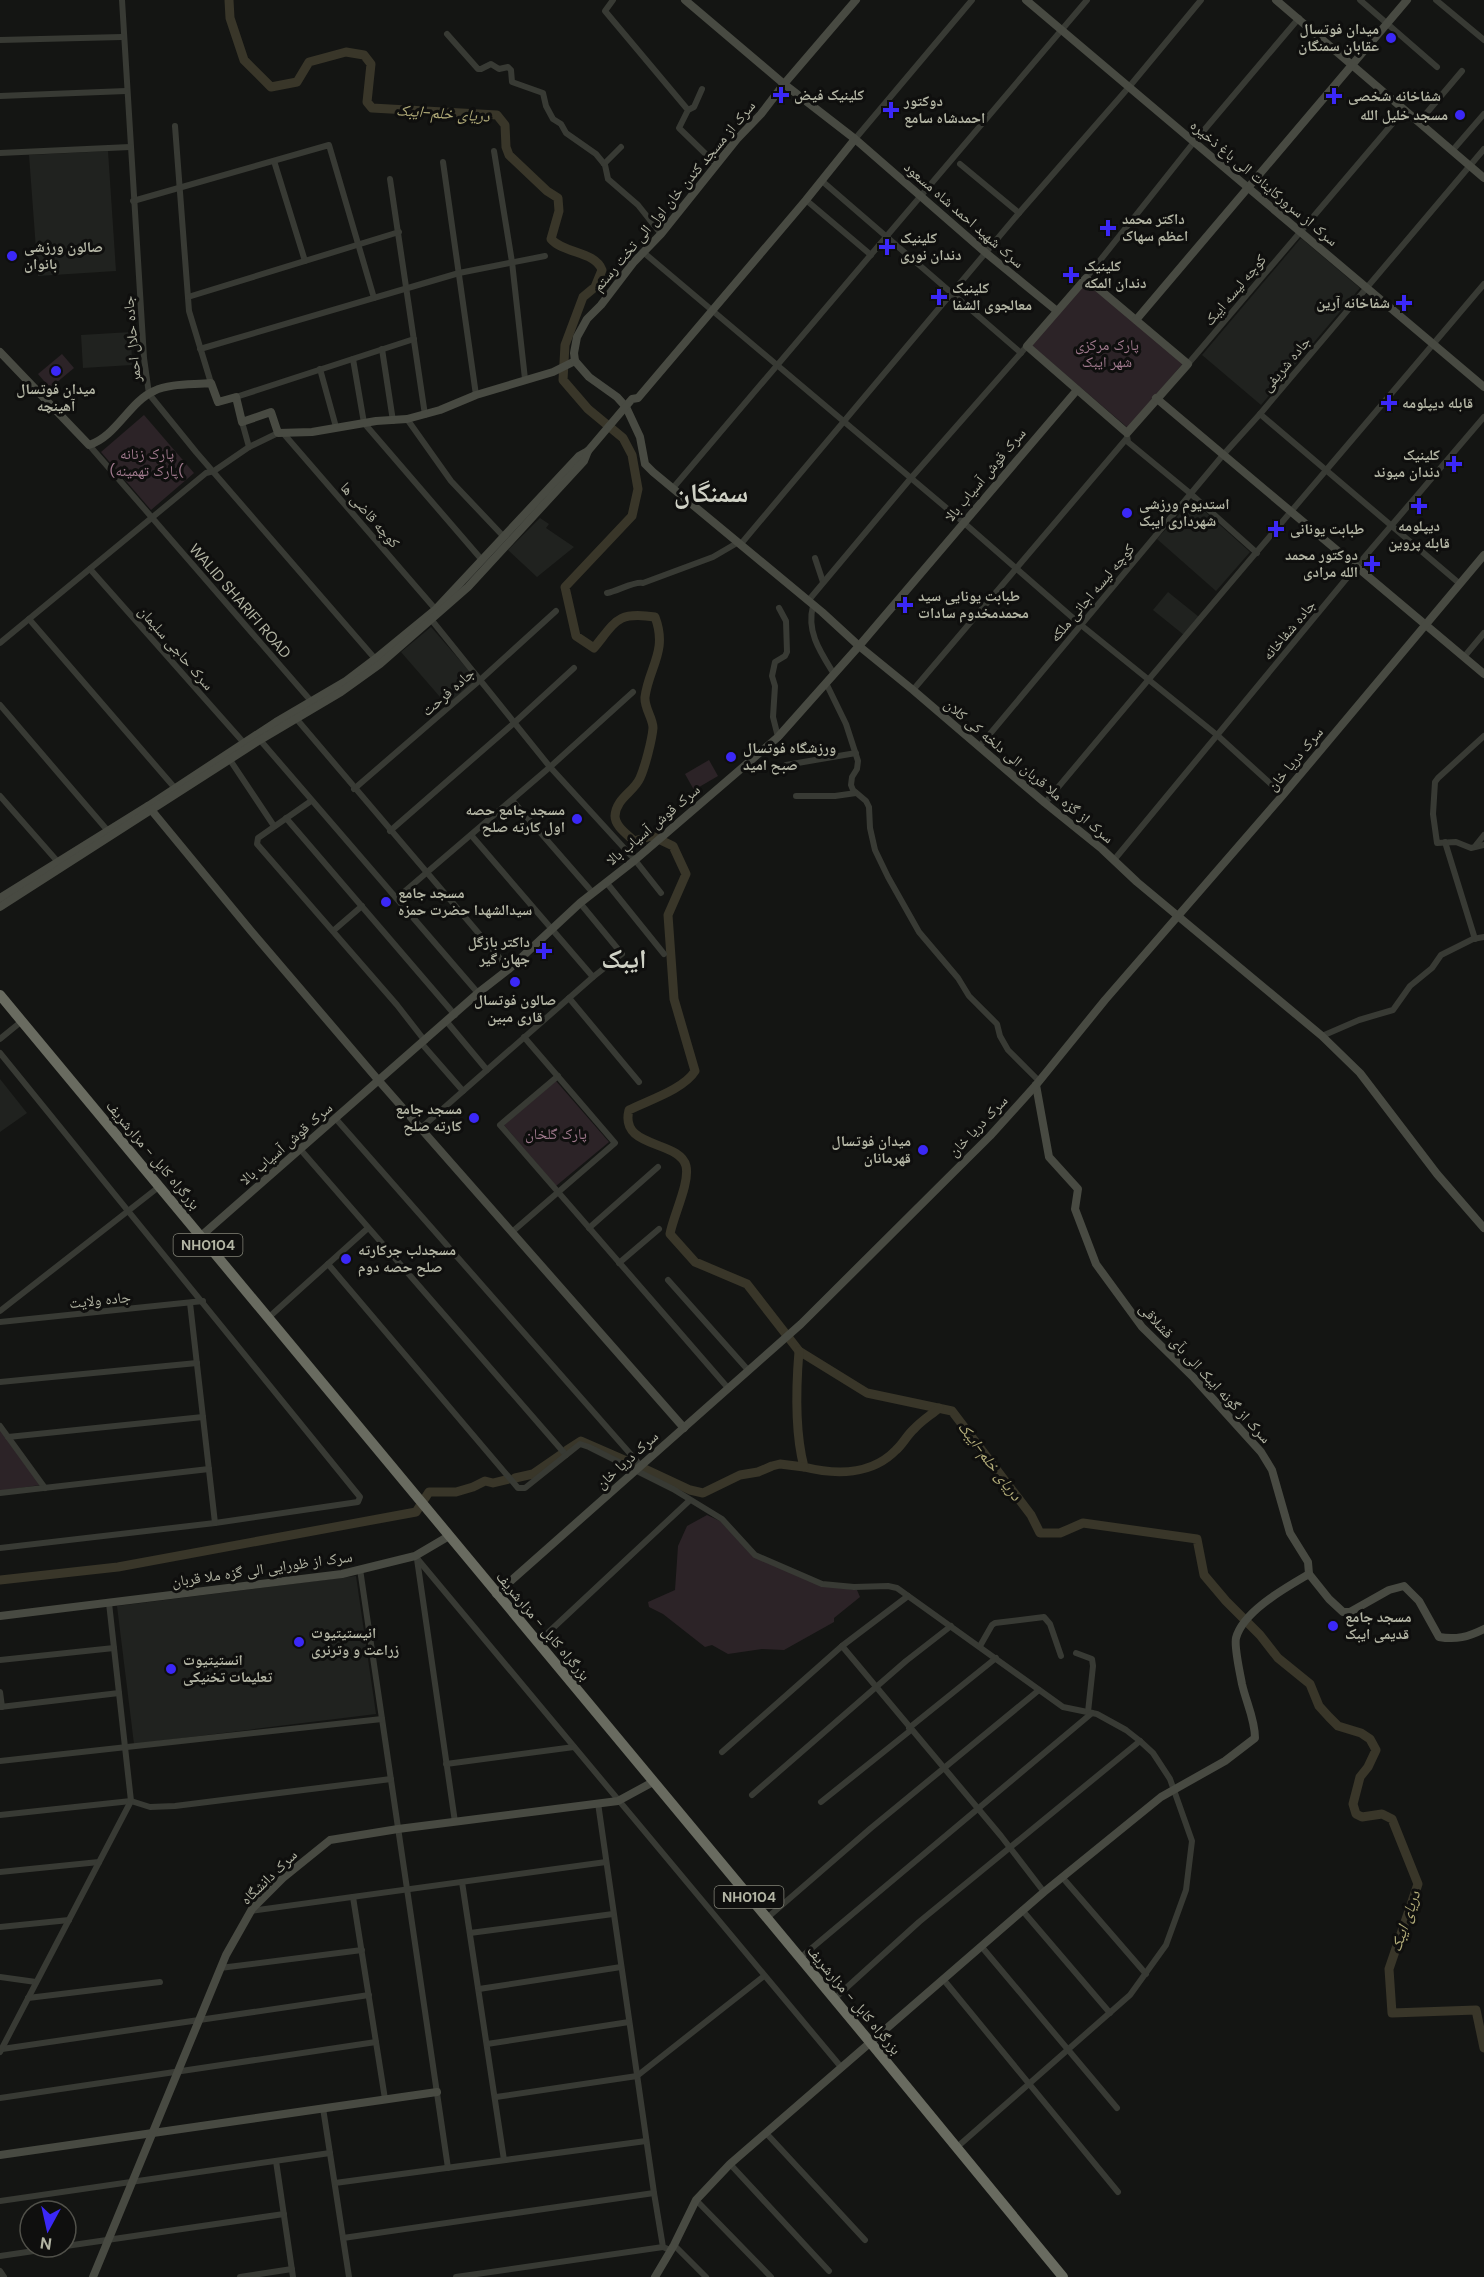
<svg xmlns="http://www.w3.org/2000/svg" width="1484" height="2277" viewBox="0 0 1484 2277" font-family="'DM Sans','Noto Naskh Arabic',sans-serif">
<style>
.built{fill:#20221f}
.green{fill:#2c2327}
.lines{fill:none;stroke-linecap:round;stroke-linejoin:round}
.river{stroke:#393629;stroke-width:9}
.street{stroke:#383a34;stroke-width:6}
.secondary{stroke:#484a42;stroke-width:8}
.highway{stroke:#696b60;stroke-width:10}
.poi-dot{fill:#3b28f7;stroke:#0f0f0e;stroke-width:2}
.labels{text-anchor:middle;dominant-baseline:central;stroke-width:6;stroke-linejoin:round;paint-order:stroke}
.shield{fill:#0f0f0e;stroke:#828377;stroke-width:1.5}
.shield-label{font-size:14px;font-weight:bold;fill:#b3b5a4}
.poi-label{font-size:15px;font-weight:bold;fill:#b3b5a4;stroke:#0f0f0e;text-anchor:start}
.street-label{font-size:15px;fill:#b3b5a4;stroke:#0f0f0e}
.park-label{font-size:15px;fill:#a17a8e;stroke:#0f0f0e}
.water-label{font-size:16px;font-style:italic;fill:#b2ac79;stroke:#0f0f0e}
.town-label{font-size:27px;font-weight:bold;fill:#cfd1c5;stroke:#0f0f0e}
</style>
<rect width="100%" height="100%" fill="#141513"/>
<g class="built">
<polygon points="108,151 116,271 38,276 29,155"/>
<polygon points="1301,238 1360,288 1261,405 1202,355"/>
<polygon points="131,332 132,365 83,368 81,335"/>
<polygon points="1192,500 1250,552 1216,591 1157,539"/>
<polygon points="540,518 549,524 546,528 574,547 537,577 508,550"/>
<polygon points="1168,592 1199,617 1184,635 1153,610"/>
<polygon points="431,627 477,680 447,705 401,652"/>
<polygon points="0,1079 27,1113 0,1132"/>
<polygon points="356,1576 376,1714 134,1744 117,1606"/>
</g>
<g class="green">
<polygon points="1087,280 1184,362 1128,428 1031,345"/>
<polygon points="62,354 74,368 50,388 38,374"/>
<polygon points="144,415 194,473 151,510 101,452"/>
<polygon points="709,760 718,776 694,790 685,774"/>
<polygon points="556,1081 609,1142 556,1186 504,1125"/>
<polygon points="0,1430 40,1485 0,1491"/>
<polygon points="707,1515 720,1521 753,1555 822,1586 857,1590 860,1597 834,1618 834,1622 784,1650 762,1649 728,1654 712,1645 705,1647 663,1614 649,1607 648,1602 675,1590 678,1546 687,1526"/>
</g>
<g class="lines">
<g class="river">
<path d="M229,0L230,18L244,60L271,87L297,82L309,62L346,52L364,55L371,64L367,102L372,108L497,115L505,125L506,147L509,155L547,191L558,198L559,211L551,239C564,254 595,251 602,270L595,287L583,297L565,345L563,380L588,409L623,438L632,455L638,489L632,516L565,587L576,636L594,648C616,621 617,611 655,617C668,651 649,667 645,697C644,708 653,718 653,728C652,740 645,767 640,778C634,792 616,798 615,816C615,826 627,834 634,841L652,836L673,846L686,874L668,915L674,999L695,1071C684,1089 649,1100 629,1110C619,1149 680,1140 686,1166C690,1183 673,1216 670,1234L695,1262L747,1284L799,1351L867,1393L952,1411L1031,1515L1040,1533H1060L1083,1523L1197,1539L1204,1575L1226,1601L1260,1635L1278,1658L1310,1684L1319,1706L1329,1717L1338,1726L1361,1733L1370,1739L1376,1750L1368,1767L1360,1777L1353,1804L1356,1814L1362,1817L1382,1814L1392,1819L1418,1884L1389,1969L1392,2013L1476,2010L1484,2048"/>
<path d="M799,1351C796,1387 795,1433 804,1467C836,1475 872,1475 896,1450C903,1444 907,1435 914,1429C921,1421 931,1415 939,1408"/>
<polyline points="567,1450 581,1441 636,1465"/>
<polyline points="645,1469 690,1490 703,1493 740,1475 758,1472 772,1466 780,1464 804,1467"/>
<polyline points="515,1478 533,1474 562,1454"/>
<polyline points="0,1580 118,1567 416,1512 429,1492 456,1492 473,1487 485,1481 493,1483 509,1479"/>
</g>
<g class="street">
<polyline points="122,0 144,358 149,394 196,452 377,661"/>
<polyline points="613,0 605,11 688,110 679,128 717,165"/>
<polyline points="1360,0 1437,67"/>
<polyline points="1436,0 1484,40"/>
<polyline points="447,34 478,69 481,69 491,64 499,69 508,67 511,70 512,82 543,93 546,106 553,119 561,124 566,133 596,154 605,165 608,179 638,205 661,234"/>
<polyline points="0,40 122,37"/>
<polyline points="0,96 126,91"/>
<polyline points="688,110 694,107 702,89"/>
<polyline points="1419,122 1462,71"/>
<polyline points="175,126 189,311 211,383"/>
<polyline points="855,139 972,0"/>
<polyline points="494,151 512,262 525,379"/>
<polyline points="1452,151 1484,114"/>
<polyline points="0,153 130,147"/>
<polyline points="274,161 305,261"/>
<polyline points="443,162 476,395"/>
<polyline points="604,164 621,147"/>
<polyline points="960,164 1019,213"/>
<polyline points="390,179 425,415"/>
<polyline points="822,181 1021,353"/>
<polyline points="806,200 871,255"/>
<polyline points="133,201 329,145 374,298"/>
<polyline points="643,252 963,522 1081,625 1217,735 1283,795"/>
<polyline points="1086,278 1194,142 1299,18"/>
<polyline points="188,297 399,232"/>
<polyline points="200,349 459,273 545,256"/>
<polyline points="382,349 393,421"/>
<polyline points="353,359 364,423 482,560"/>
<polyline points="1188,364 1404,110"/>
<polyline points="320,369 336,427"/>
<polyline points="236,397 414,339"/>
<polyline points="1260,414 1460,584"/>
<polyline points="407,419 451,481 504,537"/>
<polyline points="242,422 249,447"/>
<polyline points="283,433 437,611"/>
<polyline points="1127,436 1128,442 1191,494 1257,553"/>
<polyline points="89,445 311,701"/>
<polyline points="673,488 1087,0"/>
<polyline points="740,545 1019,213 1129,87 1201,0"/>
<polyline points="815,558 823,582"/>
<polyline points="90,569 244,743"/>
<path d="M607,593C618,591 634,581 643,583L713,557L737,543"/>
<polyline points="808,601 911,478 1027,346"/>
<path d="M813,606C806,632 821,653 834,674"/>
<polyline points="430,618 550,767 635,860 661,893"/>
<polyline points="29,619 174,787"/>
<polyline points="0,643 206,473 214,471 249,447 278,433"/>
<polyline points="1464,657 1484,633"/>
<polyline points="826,683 846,724 858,761 857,769 852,777 851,785 853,790 866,801 869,807 870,828 875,850 888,877 919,932 958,978 969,996 997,1024 1000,1036 1008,1050 1039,1081"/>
<polyline points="913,690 1127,438"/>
<polyline points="0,705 108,831"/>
<polyline points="294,716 509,969"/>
<polyline points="1484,736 1438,778 1435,782 1433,814 1437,843 1456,842 1471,848 1484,845"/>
<polyline points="778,737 773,717 775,686 772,676 775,662 785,656 787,652 786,621 779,608"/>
<polyline points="260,740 478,993"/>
<polyline points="979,747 1223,455 1260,414 1484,149"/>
<polyline points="230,760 274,826"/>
<polyline points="786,765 856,753"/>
<polyline points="354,789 479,681 556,611"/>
<polyline points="0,796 58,862"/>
<polyline points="796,796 835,796 856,793"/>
<polyline points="512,800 593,893"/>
<polyline points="311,801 258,838 257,844 397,1005 425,1041"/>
<path d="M1045,803C1190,629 1338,457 1484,284"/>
<polyline points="286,818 455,1015"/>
<polyline points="390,831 514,723 574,668"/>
<polyline points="471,835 593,977 622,954 580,903"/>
<polyline points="1445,842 1475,939"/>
<polyline points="1476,845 1484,835"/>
<polyline points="1114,860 1356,567 1484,417"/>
<polyline points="606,882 664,954"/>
<polyline points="397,898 550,767 633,692"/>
<polyline points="333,931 362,906"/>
<polyline points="569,998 639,1082"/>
<polyline points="447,1022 487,1070"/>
<polyline points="1322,1036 1359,1020 1393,1010 1410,986 1432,968 1441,955 1473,939 1484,937"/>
<polyline points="0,1039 22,1021"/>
<polyline points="422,1044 463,1091"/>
<polyline points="0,1053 360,1497 358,1502 215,1523 0,1548"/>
<polyline points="558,1076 500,1125 728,1388"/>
<polyline points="336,1119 641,1466"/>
<polyline points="421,1128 593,977"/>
<polyline points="300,1149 566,1455"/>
<polyline points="589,1228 658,1167"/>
<polyline points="512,1232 615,1143 524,1037"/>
<polyline points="619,1263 659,1229"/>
<polyline points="328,1264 518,1488 525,1488 580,1444 589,1447 673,1489 722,1519 755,1555 822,1584 854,1587 888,1586 897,1588 1063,1707 1097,1714 1126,1730 1140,1741 1153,1753 1170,1779 1192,1841 1186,1890 1166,1945 1130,1995 956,2148"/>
<polyline points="668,1280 748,1370"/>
<polyline points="190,1303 215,1523"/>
<polyline points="0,1311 160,1186"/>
<polyline points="268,1318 368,1228"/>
<polyline points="0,1322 203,1301"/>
<polyline points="0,1382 197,1363"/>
<polyline points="0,1426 45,1488"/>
<polyline points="8,1437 203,1417"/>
<polyline points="0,1493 209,1469"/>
<polyline points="415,1556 841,2067"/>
<polyline points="417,1559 455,1822"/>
<polyline points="360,1569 448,2168"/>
<polyline points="537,1643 690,1500"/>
<polyline points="842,1646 1001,1836 1044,1892"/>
<polyline points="980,1646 992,1625 995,1623 1044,1617 1050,1624 1061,1656"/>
<polyline points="1076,1653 1092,1659 1093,1666 1088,1712"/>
<polyline points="0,1660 114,1648"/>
<polyline points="0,1692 2,1707"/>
<polyline points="0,1707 119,1693"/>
<polyline points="909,1728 996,1658"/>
<polyline points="722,1752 842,1646 908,1596"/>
<polyline points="0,1761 382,1719"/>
<polyline points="446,1764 574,1747"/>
<polyline points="752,1795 906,1661 951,1626"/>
<polyline points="821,1802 911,1730"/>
<polyline points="598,1803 654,2193 663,2247 670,2250"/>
<polyline points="0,1815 131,1801 150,1807 175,1806 391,1779"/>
<polyline points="0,1872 99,1862"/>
<polyline points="1062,1877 1146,1974"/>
<polyline points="462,1882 504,2160"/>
<polyline points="353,1897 385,2099"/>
<polyline points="1022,1910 1110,2013"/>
<polyline points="251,1911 606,1862"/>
<polyline points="767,1918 871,1828 1039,1690"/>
<polyline points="0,1927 69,1920"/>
<polyline points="470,1933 613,1914"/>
<polyline points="981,1946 1117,2108"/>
<polyline points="800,1958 1092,1713"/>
<polyline points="220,1968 362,1950"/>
<polyline points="0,1977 36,1982"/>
<polyline points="943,1979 1118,2192"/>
<polyline points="479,1989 621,1967"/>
<polyline points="28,1998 160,1982"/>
<polyline points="834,1999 919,1922 1140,1741"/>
<polyline points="487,2044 629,2022"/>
<polyline points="2,2049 369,1995"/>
<polyline points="0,2052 131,1801 109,1603"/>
<polyline points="496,2097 637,2076 764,1976"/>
<polyline points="0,2098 376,2042"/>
<polyline points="323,2108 349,2277"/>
<polyline points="766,2133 865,2240"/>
<polyline points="276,2161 293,2277"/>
<polyline points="730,2164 829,2271"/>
<polyline points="335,2183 646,2141"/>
<polyline points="696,2200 771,2277"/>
<polyline points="0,2201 330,2153"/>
<polyline points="343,2238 654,2193"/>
<polyline points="674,2245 706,2277"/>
<polyline points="66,2246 284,2214"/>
<polyline points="0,2256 61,2247"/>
<polyline points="0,2271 4,2277"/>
<polyline points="240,2277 292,2269"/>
<polyline points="456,2277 663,2247"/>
</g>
<g class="secondary">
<polyline points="685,0 784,84 855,139 986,253 1057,311"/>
<polyline points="1026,0 1484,387"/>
<polyline points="1276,0 1484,178"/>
<polygon points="1086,278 1188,364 1127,433 1027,346"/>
<polyline points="1136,320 1407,0"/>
<path d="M0,352L89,445C116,437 129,402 154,391C170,383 194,385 211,383L218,402L236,397L242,422L271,412L278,433L312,432L376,421L407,419L440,410L476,395L553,372L575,361"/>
<polyline points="575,361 589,377 617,397 626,407 640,437 645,464 653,472 822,612 859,646 913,690 1045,803 1102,849 1137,882 1322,1036 1360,1073 1437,1174 1484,1228"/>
<polyline points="575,361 574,353 577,337 587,319 601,305 633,263 661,234 737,139 761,114 784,84 856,0"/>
<polyline points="1156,398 1484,674"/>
<polyline points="148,806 251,931 379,1081 684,1428"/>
<polyline points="0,898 148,806 276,722 346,681 375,659 436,609 579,456 588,451 632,399 638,398 806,200 855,139"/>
<polyline points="0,907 260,740 341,692 380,664 468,587 584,461 588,451"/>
<path d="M1036,1085L1049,1157L1078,1189L1075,1209L1096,1264L1142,1327L1194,1378L1261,1452L1272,1470L1290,1533L1308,1562L1309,1574L1329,1599L1343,1612H1350L1389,1590L1404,1586L1419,1601L1439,1637C1456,1640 1468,1637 1484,1629"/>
<polyline points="201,1236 478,993 509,969 580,903 635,860 778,737 859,646 1077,390"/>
<polyline points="496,1594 801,1324 990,1136 1036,1085 1105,1000 1283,795 1484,555"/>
<polyline points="0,1616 342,1574 415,1556 449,1536"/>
<polyline points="0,2155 437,2092"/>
<polyline points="93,2277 226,1955 252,1909 283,1878 330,1840 398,1829 618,1801 653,1782"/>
<path d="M655,2277L674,2245L696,2200L730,2164L1044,1892L1161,1797L1225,1761L1255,1738C1255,1719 1246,1702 1242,1684C1240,1673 1234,1647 1236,1638C1243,1611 1287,1587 1309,1574"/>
</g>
<polyline class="highway" points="0,995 870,2042 1063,2277"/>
</g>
<g class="poi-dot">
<circle cx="1391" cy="38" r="6"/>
<path d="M778 86h6v6h6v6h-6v6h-6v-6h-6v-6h6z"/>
<path d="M1331 87h6v6h6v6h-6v6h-6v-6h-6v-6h6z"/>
<path d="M888 101h6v6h6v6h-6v6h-6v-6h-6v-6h6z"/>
<circle cx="1460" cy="115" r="6"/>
<path d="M1105 219h6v6h6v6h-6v6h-6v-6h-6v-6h6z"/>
<path d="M884 238h6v6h6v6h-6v6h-6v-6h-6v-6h6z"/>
<circle cx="12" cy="256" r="6"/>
<path d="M1068 266h6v6h6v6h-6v6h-6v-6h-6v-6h6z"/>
<path d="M936 288h6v6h6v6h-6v6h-6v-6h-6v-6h6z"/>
<path d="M1401 294h6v6h6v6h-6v6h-6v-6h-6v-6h6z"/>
<circle cx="56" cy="371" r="6"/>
<path d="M1386 394h6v6h6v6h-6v6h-6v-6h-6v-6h6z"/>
<path d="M1451 455h6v6h6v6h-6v6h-6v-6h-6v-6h6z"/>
<path d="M1416 497h6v6h6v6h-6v6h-6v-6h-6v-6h6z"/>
<circle cx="1127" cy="513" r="6"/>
<path d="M1273 520h6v6h6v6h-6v6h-6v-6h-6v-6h6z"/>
<path d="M1369 555h6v6h6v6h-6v6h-6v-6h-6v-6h6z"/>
<path d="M902 596h6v6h6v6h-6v6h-6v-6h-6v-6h6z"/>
<circle cx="731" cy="757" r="6"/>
<circle cx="577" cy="819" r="6"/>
<circle cx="386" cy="902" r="6"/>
<path d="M541 942h6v6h6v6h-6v6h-6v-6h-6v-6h6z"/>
<circle cx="515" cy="982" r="6"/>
<circle cx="474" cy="1118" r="6"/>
<circle cx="923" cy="1150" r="6"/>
<circle cx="346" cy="1259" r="6"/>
<circle cx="1333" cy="1626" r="6"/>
<circle cx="299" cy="1642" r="6"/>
<circle cx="171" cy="1669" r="6"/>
</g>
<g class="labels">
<g class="shield">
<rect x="173.5" y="1234" width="69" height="22" rx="4.5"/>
<rect x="714.5" y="1886" width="69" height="22" rx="4.5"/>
</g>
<g class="shield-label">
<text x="208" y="1245">NH0104</text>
<text x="749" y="1897">NH0104</text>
</g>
<g class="poi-label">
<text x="1379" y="29" text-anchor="end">میدان فوتسال<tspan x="1379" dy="17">عقابان سمنگان</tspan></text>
<text x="794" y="95">کلینیک فیض</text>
<text x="1348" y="96">شفاخانه شخصی</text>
<text x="904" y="101">دوکتور<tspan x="904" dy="17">احمدشاه سامع</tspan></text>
<text x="1448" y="115" text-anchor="end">مسجد خلیل الله</text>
<text x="1122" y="219">داکتر محمد<tspan x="1122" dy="17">اعظم سهاک</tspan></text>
<text x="900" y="238">کلینیک<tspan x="900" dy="17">دندان نوری</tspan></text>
<text x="24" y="247">صالون ورزشی<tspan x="24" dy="17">بانوان</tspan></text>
<text x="1084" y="266">کلینیک<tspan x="1084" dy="17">دندان المکه</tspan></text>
<text x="952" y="288">کلینیک<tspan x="952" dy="17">معالجوی الشفا</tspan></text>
<text x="1390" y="303" text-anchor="end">شفاخانه آرین</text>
<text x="56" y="389" text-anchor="middle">میدان فوتسال<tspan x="56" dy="17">آهینچه</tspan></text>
<text x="1402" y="403">قابله دیپلومه</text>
<text x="1440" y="455" text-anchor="end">کلینیک<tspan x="1440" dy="17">دندان میوند</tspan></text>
<text x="1139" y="504">استدیوم ورزشی<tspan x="1139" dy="17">شهرداری ایبک</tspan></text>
<text x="1419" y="526" text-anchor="middle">دیپلومه<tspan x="1419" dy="17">قابله پروین</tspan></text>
<text x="1290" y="529">طبابت یونانی</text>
<text x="1358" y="555" text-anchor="end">دوکتور محمد<tspan x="1358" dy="17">الله مرادی</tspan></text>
<text x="918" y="596">طبابت یونایی سید<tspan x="918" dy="17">محمدمخدوم سادات</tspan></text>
<text x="743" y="748">ورزشگاه فوتسال<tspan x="743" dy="17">صبح امید</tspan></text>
<text x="565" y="810" text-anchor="end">مسجد جامع حصه<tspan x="565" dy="17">اول کارته صلح</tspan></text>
<text x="398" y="893">مسجد جامع<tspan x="398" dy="17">سیدالشهدا حضرت حمزه</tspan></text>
<text x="530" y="942" text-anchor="end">داکتر بازگل<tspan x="530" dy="17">جهان گیر</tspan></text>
<text x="515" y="1000" text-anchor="middle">صالون فوتسال<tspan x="515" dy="17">قاری مبین</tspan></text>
<text x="462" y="1109" text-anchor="end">مسجد جامع<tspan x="462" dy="17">کارته صلح</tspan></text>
<text x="911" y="1141" text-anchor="end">میدان فوتسال<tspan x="911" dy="17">قهرمانان</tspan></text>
<text x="358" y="1250">مسجدلب جرکارته<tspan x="358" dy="17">صلح حصه دوم</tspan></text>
<text x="1345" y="1617">مسجد جامع<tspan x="1345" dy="17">قدیمی ایبک</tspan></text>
<text x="311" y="1633">انیستیتیوت<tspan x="311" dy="17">زراعت و وترنری</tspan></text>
<text x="183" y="1660">انستیتیوت<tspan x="183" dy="17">تعلیمات تخنیکی</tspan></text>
</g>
<g class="street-label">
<text transform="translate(1264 183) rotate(40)">سرک از سرورکاینات الی باغ ذخیره</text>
<text transform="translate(674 196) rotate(-50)">سرک از مسجد کندن خان اول الی تخت رستم</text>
<text transform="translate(964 215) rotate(41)">سرک شهید احمد شاه مسعود</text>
<text transform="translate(1235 290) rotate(-50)">کوچه لیسه ایبک</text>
<text transform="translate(132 339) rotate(-95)">جاده حلال احمر</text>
<text transform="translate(1286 364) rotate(-50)">جاده شریفی</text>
<text transform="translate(985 475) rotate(-50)">سرک قوش آسیاب بالا</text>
<text transform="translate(370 515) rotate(49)">کوچه قاضی ها</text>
<text transform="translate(1092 593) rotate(-50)">کوچه لیسه اجانی ملکه</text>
<text transform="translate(240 601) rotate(49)">WALID SHARIFI ROAD</text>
<text transform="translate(1289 630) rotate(-50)">جاده شفاخانه</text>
<text transform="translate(176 648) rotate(49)">سرک حاجی سلیمان</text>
<text transform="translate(448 692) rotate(-41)">جاده فرحت</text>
<text transform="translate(1295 759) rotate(-50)">سرک دریا خان</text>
<text transform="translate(1029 771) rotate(40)">سرک از گزه ملا قربان الی دلخه کی کلان</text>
<text transform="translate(653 825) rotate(-40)">سرک قوش آسیاب بالا</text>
<text transform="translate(978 1126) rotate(-46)">سرک دریا خان</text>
<text transform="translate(286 1144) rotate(-41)">سرک قوش آسیاب بالا</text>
<text transform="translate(153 1155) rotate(50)">بزرگراه کابل - مزارشریف</text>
<text transform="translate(100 1300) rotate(-6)">جاده ولایت</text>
<text transform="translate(1205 1373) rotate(47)">سرک از گونه ایبک الی بآی قشلاقی</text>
<text transform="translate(627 1460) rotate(-42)">سرک دریا خان</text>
<text transform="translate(262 1569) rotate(-8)">سرک از ظورایی الی گزه ملا قربان</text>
<text transform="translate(543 1626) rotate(50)">بزرگراه کابل - مزارشریف</text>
<text transform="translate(269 1877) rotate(-44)">سرک دانشگاه</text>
<text transform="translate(854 2000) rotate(50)">بزرگراه کابل - مزارشریف</text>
</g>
<g class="park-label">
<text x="1107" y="345">پارک مرکزی<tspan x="1107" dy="17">شهر ایبک</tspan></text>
<text x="147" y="454">پارک زنانه<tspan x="147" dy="17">(پارک تهمینه(</tspan></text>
<text x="556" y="1134">پارک گلخان</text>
</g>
<g class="water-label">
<text transform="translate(443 113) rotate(4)">دریای خلم-ایبک</text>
<text transform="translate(990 1461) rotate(53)">دریای خلم-ایبک</text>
<text transform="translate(1405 1921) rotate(-71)">دریای ایبک</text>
</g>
<g class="town-label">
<text x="711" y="492">سمنگان</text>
<text x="624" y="958">ایبک</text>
</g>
</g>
<g transform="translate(48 2229) rotate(188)"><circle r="28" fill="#0f0f0e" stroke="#51514a" stroke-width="1.5"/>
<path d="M0-4.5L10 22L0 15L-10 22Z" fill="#3b28f7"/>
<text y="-9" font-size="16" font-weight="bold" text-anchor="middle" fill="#b3b5a4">N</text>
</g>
</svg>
